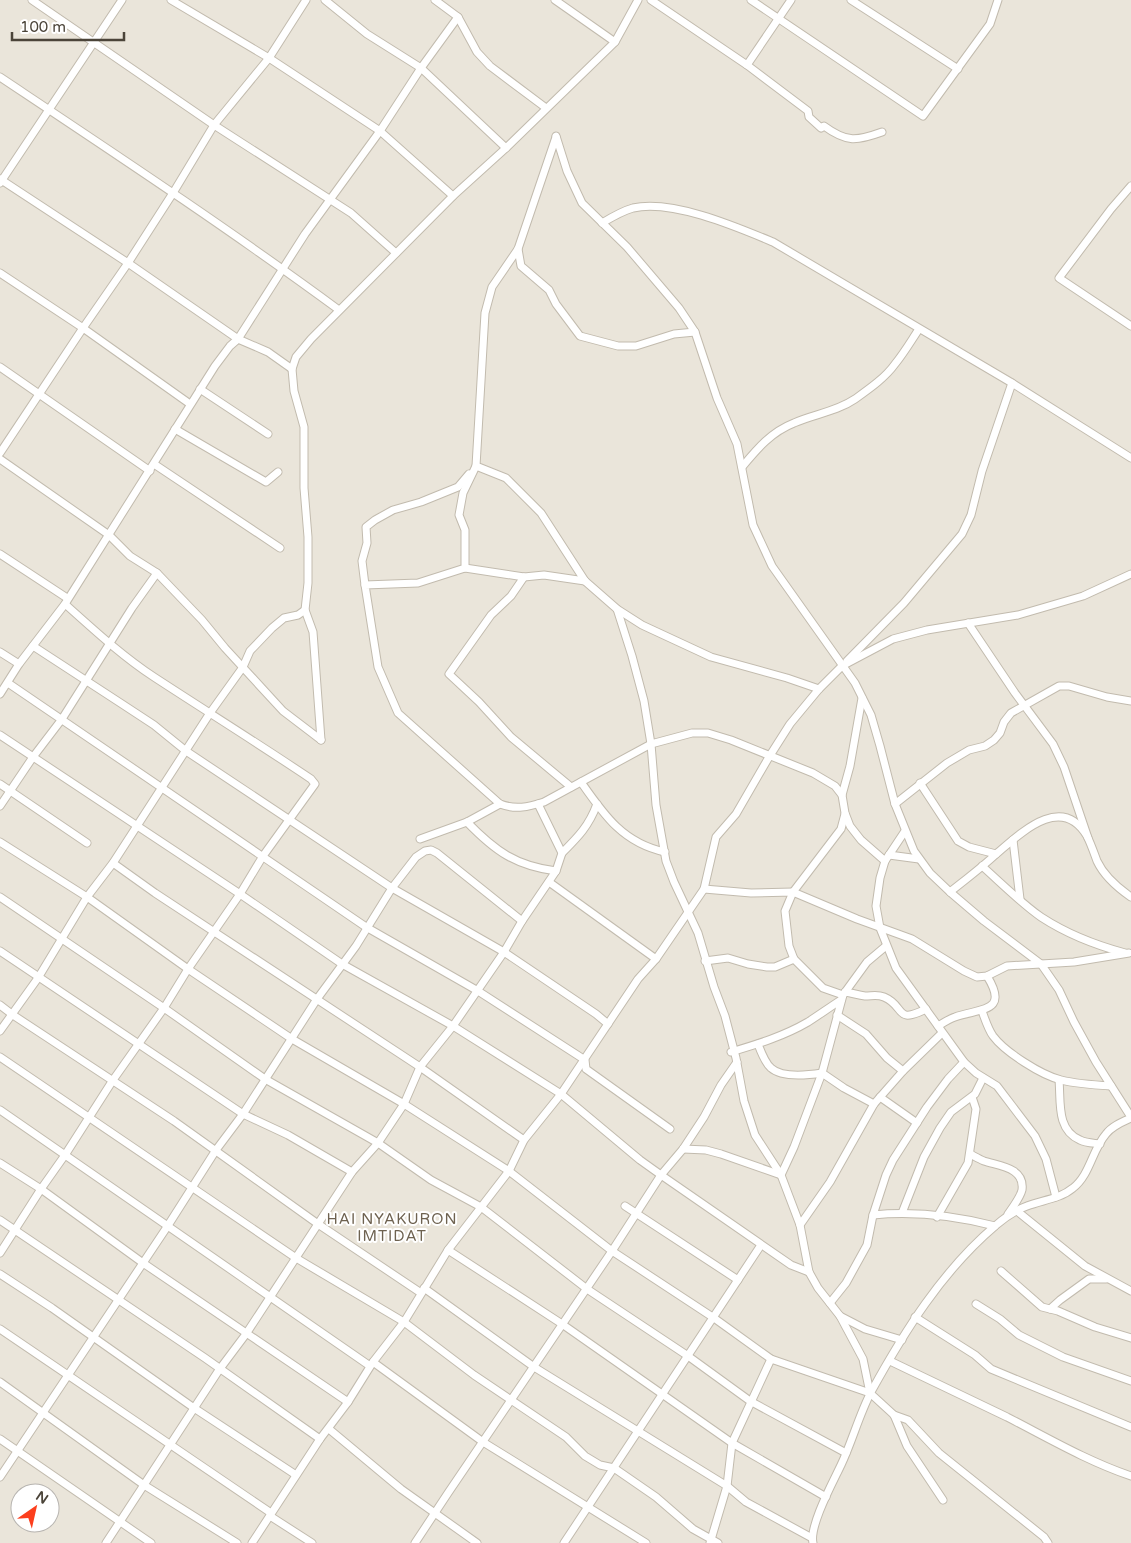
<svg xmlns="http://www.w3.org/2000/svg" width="1131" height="1543" viewBox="0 0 1131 1543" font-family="'Varela Round',sans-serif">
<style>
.residential{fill:#eae5da;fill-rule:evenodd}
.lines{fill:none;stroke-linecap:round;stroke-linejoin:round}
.minor-casing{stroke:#c2bbae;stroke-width:9}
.minor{stroke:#fff;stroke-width:7}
.labels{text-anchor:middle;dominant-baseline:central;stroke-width:4;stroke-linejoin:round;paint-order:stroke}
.neighbourhood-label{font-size:15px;letter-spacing:1px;fill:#6e6250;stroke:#fff}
</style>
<rect width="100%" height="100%" fill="#f6f3ec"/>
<path class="residential" d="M0,0H1131V1543H0ZM20,1493H50V1523H20Z"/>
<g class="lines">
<g class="minor-casing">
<g id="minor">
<polyline points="32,0 214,125 351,213 396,253"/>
<polyline points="171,0 269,58 380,131 453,196"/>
<polyline points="325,0 367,34 421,68 506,148"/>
<polyline points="435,0 458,17 477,52 490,66 546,108"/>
<polyline points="555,0 615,42"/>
<path d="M651,0L747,65L808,111L809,117L821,128L824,126C847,143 857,141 882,132"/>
<polyline points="751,0 923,116 990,24 998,0"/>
<polyline points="851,0 958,69"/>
<polyline points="747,65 791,0"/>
<path d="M0,77C114,153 229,229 339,310"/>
<polyline points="556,136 567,171 582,203 627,247 679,308 695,332 717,398 737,444 753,525 772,566 855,683 871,715 880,746 895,804 914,851 930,873 950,892 984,921 1041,964 1059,990 1074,1022 1096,1062 1131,1117"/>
<polyline points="556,137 518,249 492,287 485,313 476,466 506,478 541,513 585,581 617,609 642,625 711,657 787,678 819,689"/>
<polyline points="0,179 128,263 238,339 268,352 292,369"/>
<polyline points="0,183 122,0"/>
<polyline points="1131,186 1111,209 1059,278 1131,326"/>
<path d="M602,223C612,217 622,211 633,208C672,199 737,227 773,242L1012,383L1131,458"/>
<polyline points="518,249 521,266 549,290 556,304 580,336 618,346 636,346 674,334 695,332"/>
<polyline points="0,273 83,328 190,404"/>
<polyline points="0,367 150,471"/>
<polyline points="200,389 268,434"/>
<polyline points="175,429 266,482 278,472"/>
<polyline points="0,453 83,328 128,263 173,193 214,125 269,58 306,0"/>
<polyline points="0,459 109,535 130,556 157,573 202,620 225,648 283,711 321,740"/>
<polyline points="154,464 280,548"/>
<path d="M476,466L463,493L459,515L465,530V568L418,583L365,585L378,667L398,713L500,804C516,810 528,807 544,802L651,744L692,733H708L731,740L813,773L835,786L842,795L845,813L850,826L861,840L885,861"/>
<path d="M742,467C757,449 771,432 794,423C814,414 836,412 855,399C869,389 885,378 895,364C904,353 911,341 919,329"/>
<polyline points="0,554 67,598"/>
<polyline points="465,568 524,577 544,575 585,581"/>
<polyline points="524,577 511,596 491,615 449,674 479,702 511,737 571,787"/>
<polyline points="365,585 362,561 367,543 366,527 375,520 393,510 421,502 458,487 469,474"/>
<polyline points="617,609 632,656 644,701 651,744 656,805 666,861 674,882 698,933 714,987 725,1016 736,1058 744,1101 755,1135 781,1175 800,1225 809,1272 818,1288 840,1316 865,1329 902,1340"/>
<polyline points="968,623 1015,693 1053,744 1064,767 1088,838"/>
<polyline points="33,646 122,704 154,725 186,751 392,888 504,952 596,1014 608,1024"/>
<polyline points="0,652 19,664"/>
<polyline points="847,661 904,603 962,534 971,515 982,471 1012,383"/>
<polyline points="8,683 366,927 478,991 585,1060 586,1069 670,1129"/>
<polyline points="0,694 19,664 65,604 215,366 230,346 238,339 305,234 380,131 421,68 458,17"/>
<polyline points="0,735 240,894 342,964 453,1026 561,1094 640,1160 661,1175 791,1265 809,1272"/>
<polyline points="321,740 313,632 305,610 308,583 308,537 304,488 304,427 294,391 292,369 296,357 311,339 453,196 506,148 615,42 638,0"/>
<path d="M581,782C604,815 623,843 665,852"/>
<polyline points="920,783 958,841 969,847 996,854"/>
<polyline points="0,784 87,843"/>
<polyline points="842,795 850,766 862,698"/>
<polyline points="895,804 947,763 969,750 985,746 994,740 1000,733 1004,722 1011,713 1059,686 1069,686 1107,697 1131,701"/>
<polyline points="0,806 33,757 62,719 132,608 157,573"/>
<path d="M467,822C495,851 516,866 556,871"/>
<polyline points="905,831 885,861 880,878 876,906 880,928 896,968 964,1062 976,1073 997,1086 1035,1136 1046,1159 1056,1197"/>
<polyline points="420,839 467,822 500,804"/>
<polyline points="1013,840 1020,899"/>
<polyline points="0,842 87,897 188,969 292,1039 404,1104 509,1171 612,1251 714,1318 771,1359"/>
<path d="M562,853C578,837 589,826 597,804"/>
<polyline points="889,855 919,859"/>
<polyline points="113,863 155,893 420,1067 524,1140"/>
<path d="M982,866C1000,882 1022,904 1041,917C1067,934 1095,945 1125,953"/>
<polyline points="549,882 656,959"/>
<polyline points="704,889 751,893 793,892 857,919 912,939 964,971 977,977 987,976 1007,966 1074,962 1129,953"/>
<path d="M950,892C965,880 981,868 995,855C1019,835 1061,792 1087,836C1091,844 1094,853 1097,861C1104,876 1118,888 1131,897"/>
<polyline points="0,897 164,1008 265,1079 378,1143 431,1180 481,1207 587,1289 688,1356 750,1401 846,1453"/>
<polyline points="0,951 243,1114 288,1135 352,1172"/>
<polyline points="705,961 728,958 748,964 767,967 775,967 794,959"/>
<path d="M845,992C852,993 858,995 865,996C872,996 877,994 884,997C906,1006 894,1025 926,1009"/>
<polyline points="843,995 823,988 794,959 789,946 785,911 793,892 841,829 845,814"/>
<polyline points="0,1005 13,1015 174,1121 318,1224 421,1293"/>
<path d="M982,1011C985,1019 988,1029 993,1036C1005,1052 1041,1075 1061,1080C1077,1084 1094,1085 1111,1086"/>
<polyline points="837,1015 866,1034 887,1058 903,1071"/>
<path d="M938,1026C943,1023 949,1019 955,1017C980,1008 1010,1013 987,976"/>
<polyline points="0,1031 38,978 87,897 113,863 210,713 243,667 250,651 272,628 284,618 298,615 305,610"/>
<path d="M758,1044C761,1052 765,1063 771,1068C782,1078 809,1075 822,1073L844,1088L874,1104"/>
<path d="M731,1052C758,1044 784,1036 808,1022C819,1015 830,1007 841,1000"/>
<polyline points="0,1057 296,1258 404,1322 474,1375 566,1437 585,1456 600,1465 614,1468 656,1497 693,1529 718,1543"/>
<path d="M964,1062L948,1079L927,1107L893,1160L886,1175L873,1215C913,1211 956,1216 995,1226"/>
<path d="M1059,1080C1061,1101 1056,1130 1080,1140C1086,1143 1093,1143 1100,1144"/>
<polyline points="880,1097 917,1123"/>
<polyline points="0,1110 370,1366"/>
<polyline points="683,1149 706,1150 721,1154 781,1175 794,1147 822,1073 843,995 867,962 886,946"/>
<path d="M970,1154C974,1156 979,1159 984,1161C998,1166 1025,1167 1022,1190C1020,1198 1013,1207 1008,1214"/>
<polyline points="0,1163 41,1189 143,1263 348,1402"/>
<polyline points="625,1206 738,1280"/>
<polyline points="1017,1211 1085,1266 1131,1291"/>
<polyline points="902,1213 924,1157 940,1128 951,1112 975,1094 983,1078"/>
<polyline points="937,1217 968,1163 976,1109 972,1097"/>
<polyline points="0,1220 205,1358 320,1439"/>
<polyline points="800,1225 830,1182 874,1104 903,1071 942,1033"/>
<polyline points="448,1250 562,1324 732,1443 826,1497"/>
<path d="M0,1253L41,1189L65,1155L113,1080L164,1008L188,969L240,894L263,856L315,784L311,779C259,744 206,711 154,677C122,656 93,629 65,604"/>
<polyline points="1001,1271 1042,1307 1058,1311 1095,1327 1131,1338"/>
<polyline points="0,1274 52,1308 194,1408 296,1475"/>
<polyline points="424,1288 534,1367 727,1486 746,1502 812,1538"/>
<polyline points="830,1303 846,1283 867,1245 873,1215"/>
<polyline points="976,1304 1000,1319 1019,1335 1063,1357 1131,1381"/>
<polyline points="1050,1309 1060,1300 1089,1279 1106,1279"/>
<polyline points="840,1316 863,1359 870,1393"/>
<polyline points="915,1317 975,1355 991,1369 1131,1427"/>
<polyline points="0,1329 271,1513"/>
<path d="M890,1361C929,1380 968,1398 1007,1417C1048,1438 1087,1461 1131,1476"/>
<polyline points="373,1362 483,1442 646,1543"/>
<polyline points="0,1382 144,1485 237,1543"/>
<polyline points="894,1415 908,1420 939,1453 1044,1537 1048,1543"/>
<polyline points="329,1429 401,1489 477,1543"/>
<polyline points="0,1439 151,1543"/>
<polyline points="0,1477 167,1227 216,1150 243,1114 317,999 356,946 392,888 416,857 425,851 431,850 437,853 522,921"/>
<polyline points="270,1516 312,1543"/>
<polyline points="106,1543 219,1370 246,1334 352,1172 378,1143 404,1104 420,1067 453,1026 504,952 522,921 556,871 562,853 538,804"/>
<polyline points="252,1543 320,1439 348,1402 373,1362 404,1322 448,1250 509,1171 524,1140 561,1094 638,979 656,959 704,889 716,837 736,814 769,757 790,724 819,689 842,666 893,639 927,630 1018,615 1083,596 1131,574"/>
<polyline points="415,1543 448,1493 612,1251 661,1175 683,1149 704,1117 721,1085 737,1062"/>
<polyline points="564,1543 761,1245"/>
<polyline points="710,1543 727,1486 732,1443 771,1359 870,1393 894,1415 907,1446 943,1500"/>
<path d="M813,1543C809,1526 833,1482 841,1465C852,1442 859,1415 871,1392C904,1332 942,1271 995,1226C1004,1218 1016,1210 1027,1206C1042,1200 1060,1199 1073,1188C1090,1175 1092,1150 1106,1134C1112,1126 1122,1122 1131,1118"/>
</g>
</g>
<use href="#minor" class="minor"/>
</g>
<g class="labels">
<g class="neighbourhood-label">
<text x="392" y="1219">HAI NYAKURON<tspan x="392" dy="17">IMTIDAT</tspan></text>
</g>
</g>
<g transform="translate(35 1508) rotate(34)"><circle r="24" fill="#ffffff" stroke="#b7b4b0"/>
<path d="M0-4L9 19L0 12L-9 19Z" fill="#fc3f1d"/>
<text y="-8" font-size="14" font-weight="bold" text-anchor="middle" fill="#4b4439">N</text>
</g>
<path d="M12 32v8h112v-8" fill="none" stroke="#4b4439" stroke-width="2.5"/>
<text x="20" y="32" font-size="15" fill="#4b4439" stroke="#ffffff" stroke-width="4" paint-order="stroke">100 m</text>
</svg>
